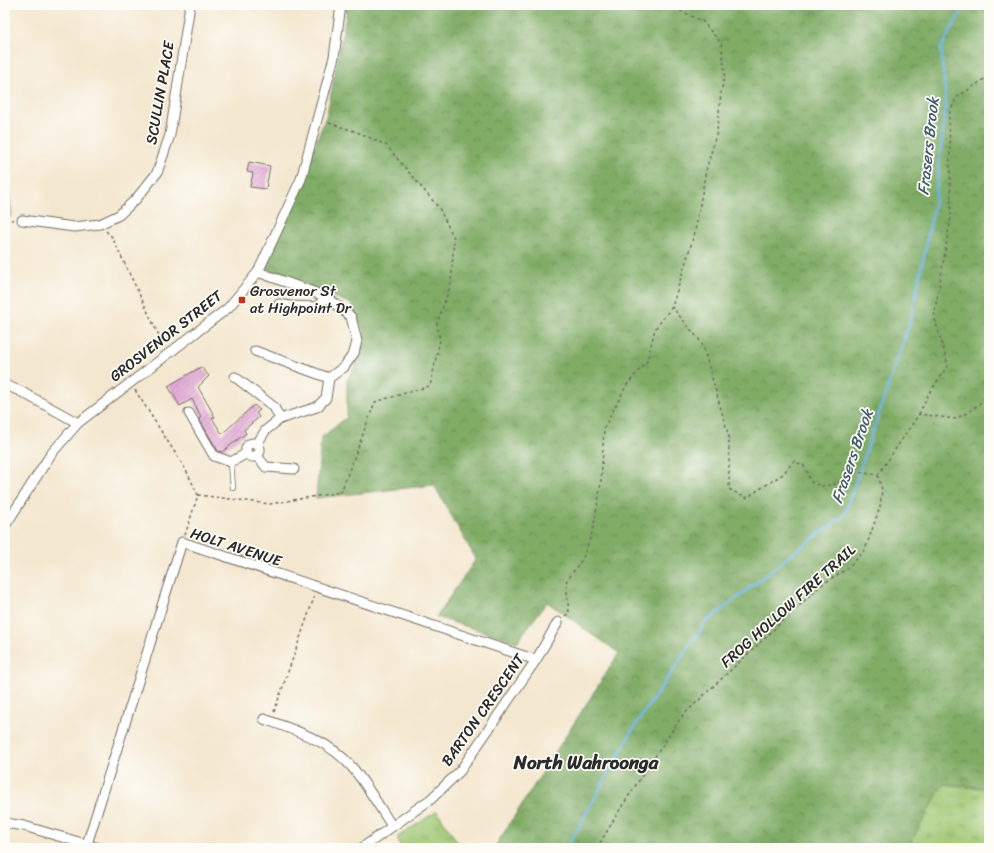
<svg xmlns="http://www.w3.org/2000/svg" width="994" height="853" viewBox="0 0 994 853" font-family="Sriracha,sans-serif">
<style>
.forest{fill:url(#forest-crowns);stroke:#566c48}
.park{fill:url(#park-tufts);stroke:#667a50}
.lines{fill:none;stroke-linecap:round;stroke-linejoin:round}
.stream{stroke:#70b5e6;stroke-width:2.5}
.building{fill:url(#building-hatch)}
.service-casing{stroke:#716d64;stroke-width:6}
.minor-casing{stroke:#716d64;stroke-width:11}
.path{stroke:#716d64;stroke-width:1.5;stroke-dasharray:3 3;stroke-linecap:butt}
.service{stroke:#fff;stroke-width:4.5}
.minor{stroke:#fff;stroke-width:9}
.poi-dot{fill:#c8321e;stroke:#fdfcf7;stroke-width:1.5}
.labels{text-anchor:middle;dominant-baseline:central;stroke-width:3.5;stroke-linejoin:round;paint-order:stroke}
.street-label{font-size:15px;fill:#2b2b2b;stroke:#fdfcf7}
.poi-label{font-size:15px;fill:#2b2b2b;stroke:#fdfcf7;text-anchor:start}
.water-label{font-size:16px;font-style:italic;fill:#435b6c;stroke:#fdfcf7}
.district-label{font-size:19px;font-weight:bold;fill:#2b2b2b;stroke:#fdfcf7}
</style>
<defs>
<pattern id="forest-crowns" width="20" height="18" patternUnits="userSpaceOnUse"><rect width="20" height="18" fill="#80ac66"/><path d="M2 6a3 3 0 1 1 6 0M12 15a3 3 0 1 1 6 0" fill="none" stroke="#698c54"/></pattern>
<pattern id="park-tufts" width="24" height="20" patternUnits="userSpaceOnUse"><rect width="24" height="20" fill="#a0c874"/><path d="M3 7l-1-3M5 7V3M7 7l1-3M15 17l-1-3M17 17v-4M19 17l1-3" fill="none" stroke="#83a35f"/></pattern>
<pattern id="building-hatch" width="6" height="6" patternUnits="userSpaceOnUse"><rect width="6" height="6" fill="#e3a9d5"/><path d="M-1 1l2-2M0 6l6-6M5 7l2-2" fill="none" stroke="#b88aad"/></pattern>
</defs>
<rect width="100%" height="100%" fill="#fdfcf7"/>
<filter id="ink" filterUnits="userSpaceOnUse"><feTurbulence type="fractalNoise" baseFrequency=".025" numOctaves="2"/><feDisplacementMap in="SourceGraphic" scale="8" xChannelSelector="R" yChannelSelector="G"/><feConvolveMatrix kernelMatrix="1 2 1 2 8 2 1 2 1" color-interpolation-filters="sRGB"/></filter>
<filter id="wash" filterUnits="userSpaceOnUse"><feTurbulence type="fractalNoise" baseFrequency=".012" numOctaves="4" result="noise"/><feDisplacementMap in="SourceGraphic" scale="16" xChannelSelector="R" yChannelSelector="G"/><feGaussianBlur stdDeviation="0.9" result="paint"/><feColorMatrix in="noise" values="0 0 0 0 0 0 0 0 0 0 0 0 0 0 0 0 0 1.4 0 .05"/><feComposite in="paint" operator="in"/></filter>
<g filter="url(#wash)">
<rect width="100%" height="100%" fill="#f4e7cf"/>
<polygon class="forest" points="348,5 989,5 989,782 988,789 960,848 494,848 619,653 547,602 517,642 436,617 476,559 434,485 316,498 321,438 347,417 347,380 361,356 364,332 351,304 266,268 327,114"/>
<g class="park">
<polygon points="5,167 12,214 6,223 5,223"/>
<polygon points="989,782 989,848 908,848 943,784 987,789"/>
<polygon points="437,811 461,848 401,848 397,837"/>
</g>
<g class="lines">
<g class="stream">
<polyline points="957,5 963,8"/>
<polyline points="567,848 635,726 705,623 796,551 844,516 911,319 935,201 946,104 941,48 963,8 968,5"/>
</g>
</g>
<g id="blocks">
<g class="building">
<polygon points="249,162 270,166 266,189 250,187 253,173 247,172"/>
<polygon points="201,367 209,376 198,387 215,417 212,418 222,434 254,405 260,410 256,413 259,417 244,430 246,433 222,452 218,451 199,419 201,417 192,399 180,406 168,386"/>
</g>
</g>
</g>
<g filter="url(#ink)">
<use href="#blocks" fill-opacity="0" stroke="#716d64" stroke-width="1"/>
<g class="lines">
<g class="service-casing">
<polyline id="service" points="231,462 233,488"/>
</g>
<g class="minor-casing">
<g id="minor">
<polyline points="22,220 74,227 100,224 119,215 136,199 157,173 170,135 190,5"/>
<polyline points="279,304 290,306 316,307 327,297"/>
<polyline points="255,351 329,378"/>
<polyline points="235,377 274,407 280,419"/>
<polyline points="5,385 20,391 78,423"/>
<polyline points="189,413 214,456 231,462 247,453"/>
<circle cx="253" cy="450" r="7"/>
<polyline points="256,445 266,430 280,419 317,407 326,398 329,378 344,367 354,353 357,341 351,317 327,297 258,272"/>
<polyline points="256,455 266,467 294,469"/>
<polyline points="5,526 51,454 78,423 228,308 258,272 301,179 334,57 341,5"/>
<path d="M264,719C294,730 328,740 350,765C364,780 380,808 392,826"/>
<polyline points="5,823 24,826 99,848"/>
<polyline points="87,844 182,542 536,660"/>
<polyline points="362,848 431,799 460,771 536,660 558,622"/>
</g>
</g>
<g class="path">
<polyline points="5,219 13,220"/>
<polyline points="106,231 112,237 164,346"/>
<polyline points="135,390 186,470 198,495 185,535"/>
<polyline points="919,414 928,395 948,365 934,316 951,217 949,115 956,98 989,76"/>
<polyline points="878,475 919,414 955,419 970,411 989,396"/>
<polyline points="198,495 270,504 341,492 375,402 430,386 440,340 437,323 451,284 454,238 439,208 386,145 357,132 326,122"/>
<polyline points="565,616 569,613 566,582 583,558 593,530 601,483 604,428 626,386 647,361 655,329 672,307 695,232 706,171 717,131 721,93 725,72 721,43 702,21 670,6 657,5"/>
<polyline points="274,712 315,595"/>
<polyline points="597,848 622,806 682,716 821,585 847,569 865,550 880,507 882,490 878,475 858,472 833,485 820,486 811,482 804,466 794,461 783,474 746,498 729,489 729,437 702,343 672,307"/>
</g>
<use href="#service" class="service"/>
<use href="#minor" class="minor"/>
</g>
</g>
<rect class="poi-dot" x="238" y="296" width="8" height="8" rx="2"/>
<g class="labels">
<g class="street-label">
<text transform="translate(160 93) rotate(-80)">SCULLIN PLACE</text>
<text transform="translate(166 336) rotate(-38)">GROSVENOR STREET</text>
<text transform="translate(236 547) rotate(18)">HOLT AVENUE</text>
<text transform="translate(788 606) rotate(-42)">FROG HOLLOW FIRE TRAIL</text>
<text transform="translate(483 710) rotate(-55)">BARTON CRESCENT</text>
</g>
<g class="poi-label">
<text x="250" y="291">Grosvenor St<tspan x="250" dy="17">at Highpoint Dr</tspan></text>
</g>
<g class="water-label">
<text transform="translate(928 146) rotate(-84)">Frasers Brook</text>
<text transform="translate(852 456) rotate(-71)">Frasers Brook</text>
</g>
<g class="district-label">
<text x="586" y="762">North Wahroonga</text>
</g>
</g>
<rect width="994" height="853" fill="none" stroke="#fdfcf7" stroke-width="20"/>
</svg>
